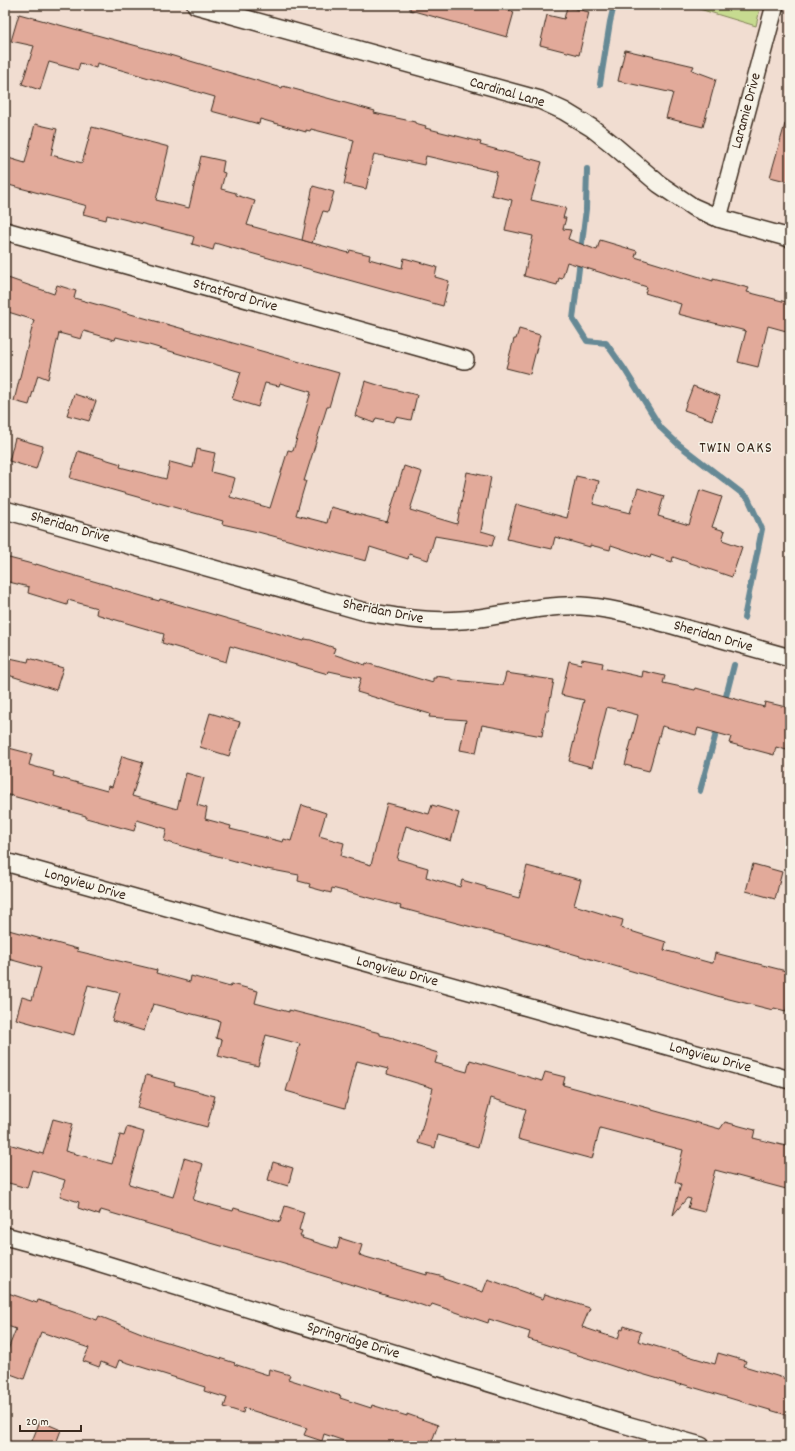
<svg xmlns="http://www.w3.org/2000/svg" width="795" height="1451" viewBox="0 0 795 1451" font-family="Dekko,sans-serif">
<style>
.green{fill:#c7db90;stroke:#818257}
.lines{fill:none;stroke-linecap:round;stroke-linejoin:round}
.stream{stroke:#668995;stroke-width:6}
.building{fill:#e2aa9a;stroke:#3b2a1e}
.street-casing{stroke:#3b2a1e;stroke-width:20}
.street{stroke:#f7f3e8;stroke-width:17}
.labels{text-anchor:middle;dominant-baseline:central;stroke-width:3;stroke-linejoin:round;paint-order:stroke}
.street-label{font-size:15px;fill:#3b2a1e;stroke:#f7f3e8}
.neighbourhood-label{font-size:16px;letter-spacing:1px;fill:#3b2a1e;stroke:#f7f3e8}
</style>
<rect width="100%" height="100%" fill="#f1ddd1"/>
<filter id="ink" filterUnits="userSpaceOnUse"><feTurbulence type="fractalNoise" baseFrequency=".025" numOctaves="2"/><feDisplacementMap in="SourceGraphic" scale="8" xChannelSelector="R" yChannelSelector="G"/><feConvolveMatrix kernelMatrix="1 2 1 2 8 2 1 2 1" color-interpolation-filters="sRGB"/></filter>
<g filter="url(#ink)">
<polygon class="green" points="686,5 761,5 756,26"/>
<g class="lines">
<g class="stream">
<polyline points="600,84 610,22 614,5"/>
<polyline points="587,169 586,209 573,319 587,341 606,343 625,370 661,428 678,444 748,498 762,529 744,618"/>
<polyline points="724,704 734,665"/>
<polyline points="700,791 718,726"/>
</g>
</g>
<g class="building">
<polygon points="410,5 505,5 505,9 514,12 507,37 410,10"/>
<polygon points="567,7 589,12 579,55 540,45 547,15 564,19"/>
<polygon points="19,14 163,53 282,88 283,86 375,111 374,113 415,122 415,123 426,126 425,128 481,142 480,145 542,162 531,200 566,208 563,218 566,218 563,229 571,230 568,239 597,250 600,240 637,251 635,257 713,281 713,279 749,288 747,292 790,303 790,332 768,326 758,367 738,362 746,331 678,314 681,304 645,293 647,287 567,262 562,279 559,278 557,285 524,276 533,236 505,230 512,200 491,195 497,172 426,156 424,165 374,154 366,189 344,184 354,140 311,129 310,131 306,130 306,132 260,119 259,124 211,111 215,97 97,63 96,68 80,63 78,70 49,62 40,90 22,84 34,46 11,41"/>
<polygon points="625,50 694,66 692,70 716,79 703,127 666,118 673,93 618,81"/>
<polygon points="35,124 57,129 51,155 82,163 92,127 169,147 156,200 189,208 201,156 224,161 222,172 225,173 221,189 236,193 236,195 255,201 247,225 349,253 350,250 370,255 369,259 402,268 404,258 437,267 435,277 449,281 443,306 225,246 215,243 213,250 192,244 194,237 192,236 107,215 106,220 83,214 86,206 84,205 5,184 5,157 25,163"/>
<polygon points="785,124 790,125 790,182 770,177"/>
<polygon points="313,186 334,192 328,212 323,211 312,243 302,240"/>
<polygon points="5,277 54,294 57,285 76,291 74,298 339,373 329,407 327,407 304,481 306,481 296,515 327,523 331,507 387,522 404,466 422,472 410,510 457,524 467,472 491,477 481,531 495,535 492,546 435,536 428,560 409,554 408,559 370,547 366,561 258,532 222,524 223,521 70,478 78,451 121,464 120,467 166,479 170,462 193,468 197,449 215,453 211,472 235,478 230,497 270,508 288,450 293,451 311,392 280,383 279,386 265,383 258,407 232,399 241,372 149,345 116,337 115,340 84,331 81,339 59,333 48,379 38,375 29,405 14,401 34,320 5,311"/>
<polygon points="519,329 540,335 530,374 506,368 514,339 516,339"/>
<polygon points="365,381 381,386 417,395 411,420 396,417 394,422 376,418 374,423 355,416"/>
<polygon points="693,386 720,396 712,420 684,410"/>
<polygon points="74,394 96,401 89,421 67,415"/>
<polygon points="15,438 43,446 36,469 9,461"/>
<polygon points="576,476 599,481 593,504 630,513 638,488 664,496 658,516 689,525 700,490 722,497 712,527 725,531 722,540 742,547 732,577 673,557 672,562 651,555 650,558 611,545 610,550 590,545 590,547 555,537 552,549 507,539 516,504 567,518"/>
<polygon points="5,557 36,565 36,564 65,573 111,586 111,587 159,601 160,599 304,641 305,639 311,640 335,648 333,654 365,665 366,663 433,683 433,678 436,678 436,676 450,678 454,680 503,685 506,673 554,680 548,711 546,711 542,736 482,725 476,753 460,750 466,720 429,717 430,714 357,692 361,678 329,671 328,674 230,646 226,662 162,643 164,634 96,614 97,608 68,600 67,605 28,593 29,587 5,581"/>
<polygon points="5,657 28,662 29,658 63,668 56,690 5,674"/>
<polygon points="582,659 603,663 602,668 642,677 643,671 665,676 663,683 695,690 696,688 764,707 765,702 790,708 790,751 776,747 774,755 729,743 731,737 698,728 696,735 662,726 649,771 625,765 638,715 607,707 592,767 569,761 584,700 561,695 569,661 581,664"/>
<polygon points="210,713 240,722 229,756 200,747"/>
<polygon points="5,747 32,754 29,765 54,772 53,776 107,791 108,786 112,787 122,756 143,762 132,796 177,809 186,773 204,778 197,805 207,808 205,819 231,826 230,829 283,842 284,839 291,841 302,805 326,813 319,836 344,843 341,856 371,865 387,803 429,814 432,805 459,813 451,841 406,826 397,859 428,868 426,877 460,887 462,880 486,887 486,889 519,898 527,866 581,880 574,905 623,920 621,928 666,942 664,950 711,963 713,963 715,953 790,972 790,997 786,1011 774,1008 773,1010 717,996 570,953 400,908 401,906 332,888 331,893 309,887 310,884 298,881 299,875 267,869 267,870 164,841 167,829 137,820 134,831 86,818 86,816 5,794"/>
<polygon points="753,864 782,872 775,899 746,891"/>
<polygon points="5,929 78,949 77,951 157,970 156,973 190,982 191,976 230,987 231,984 258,991 255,1003 289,1012 289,1010 380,1033 380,1035 393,1038 393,1039 438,1053 435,1063 467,1072 470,1060 542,1081 545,1072 565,1077 563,1085 652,1109 652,1110 720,1129 725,1122 755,1130 753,1138 790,1147 790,1190 715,1170 704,1212 688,1208 691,1199 687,1198 673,1215 681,1184 675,1182 683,1150 600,1128 592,1159 518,1139 526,1109 491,1098 478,1147 438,1135 435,1148 418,1143 433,1088 387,1074 388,1069 357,1061 345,1108 286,1091 300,1044 266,1035 258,1066 218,1056 222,1040 216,1038 220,1021 153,1004 144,1031 112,1021 120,993 88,985 74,1035 16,1019 22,997 32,1000 41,968 5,958"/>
<polygon points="146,1075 175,1083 174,1085 215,1096 207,1127 137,1108"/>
<polygon points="53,1119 72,1124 65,1151 112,1164 120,1135 124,1136 127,1127 144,1132 129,1184 173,1197 184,1158 203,1164 193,1200 233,1211 234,1208 280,1222 285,1206 304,1212 299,1230 302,1231 300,1236 303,1236 302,1238 337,1249 340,1238 362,1245 359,1255 427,1275 427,1273 444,1277 444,1279 483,1292 488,1279 543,1299 545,1294 590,1308 582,1327 618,1339 621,1329 623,1330 624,1326 641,1332 638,1341 715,1364 718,1353 746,1361 744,1366 790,1380 790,1416 682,1384 681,1385 669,1382 628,1370 628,1371 528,1339 530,1332 489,1319 488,1323 432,1304 430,1308 404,1299 403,1300 388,1296 291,1266 190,1237 190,1236 101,1210 99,1215 78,1208 79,1202 60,1196 65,1180 32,1170 27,1188 5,1182 5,1143 43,1154"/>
<polygon points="273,1162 293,1168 288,1186 268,1180"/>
<polygon points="5,1292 37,1303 38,1300 97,1320 99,1316 154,1338 216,1357 235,1363 234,1364 268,1375 269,1369 290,1375 288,1379 341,1396 340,1398 371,1408 372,1405 407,1416 407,1414 438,1425 430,1446 359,1446 324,1434 322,1441 304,1435 307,1428 244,1408 243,1413 224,1407 227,1398 204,1391 205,1387 119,1360 116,1368 101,1362 99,1367 83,1361 89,1348 41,1332 24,1379 5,1372 5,1357 16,1329 5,1325"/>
<polygon points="40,1421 61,1430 55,1446 30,1446"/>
</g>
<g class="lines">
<g class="street-casing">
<g id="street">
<polyline points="196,5 540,100 564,111 592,128 611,143 659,184 693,207 718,218 790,238"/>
<polyline points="718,218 775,5"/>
<polyline points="5,231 465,360"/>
<path d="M5,510L362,611C395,617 427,623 461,620C502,617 541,604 581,606C614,608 645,618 676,626C714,637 752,647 790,658"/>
<polyline points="5,862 790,1080"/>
<polyline points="5,1236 75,1255 623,1424 701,1446"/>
</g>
</g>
<use href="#street" class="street"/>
</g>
</g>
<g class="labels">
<g class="street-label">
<text transform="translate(507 93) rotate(16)">Cardinal Lane</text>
<text transform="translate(747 111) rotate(-75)">Laramie Drive</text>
<text transform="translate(235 296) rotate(16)">Stratford Drive</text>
<text transform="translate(70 528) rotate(16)">Sheridan Drive</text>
<text transform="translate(383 612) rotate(11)">Sheridan Drive</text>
<text transform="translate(713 637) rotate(16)">Sheridan Drive</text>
<text transform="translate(85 885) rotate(16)">Longview Drive</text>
<text transform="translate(397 972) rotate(15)">Longview Drive</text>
<text transform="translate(710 1058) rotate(15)">Longview Drive</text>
<text transform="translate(353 1341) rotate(17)">Springridge Drive</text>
</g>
<g class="neighbourhood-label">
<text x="736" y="448">TWIN OAKS</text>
</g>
</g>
<rect width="795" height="1451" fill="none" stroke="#f7f3e8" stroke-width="20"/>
<rect x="10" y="10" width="775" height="1431" fill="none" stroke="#3b2a1e" stroke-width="1.5" filter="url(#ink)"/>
<path d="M20 1425v6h61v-6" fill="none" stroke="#3b2a1e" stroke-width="2"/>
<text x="26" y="1425" font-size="12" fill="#3b2a1e" stroke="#f7f3e8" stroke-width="3" paint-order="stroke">20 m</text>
</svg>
